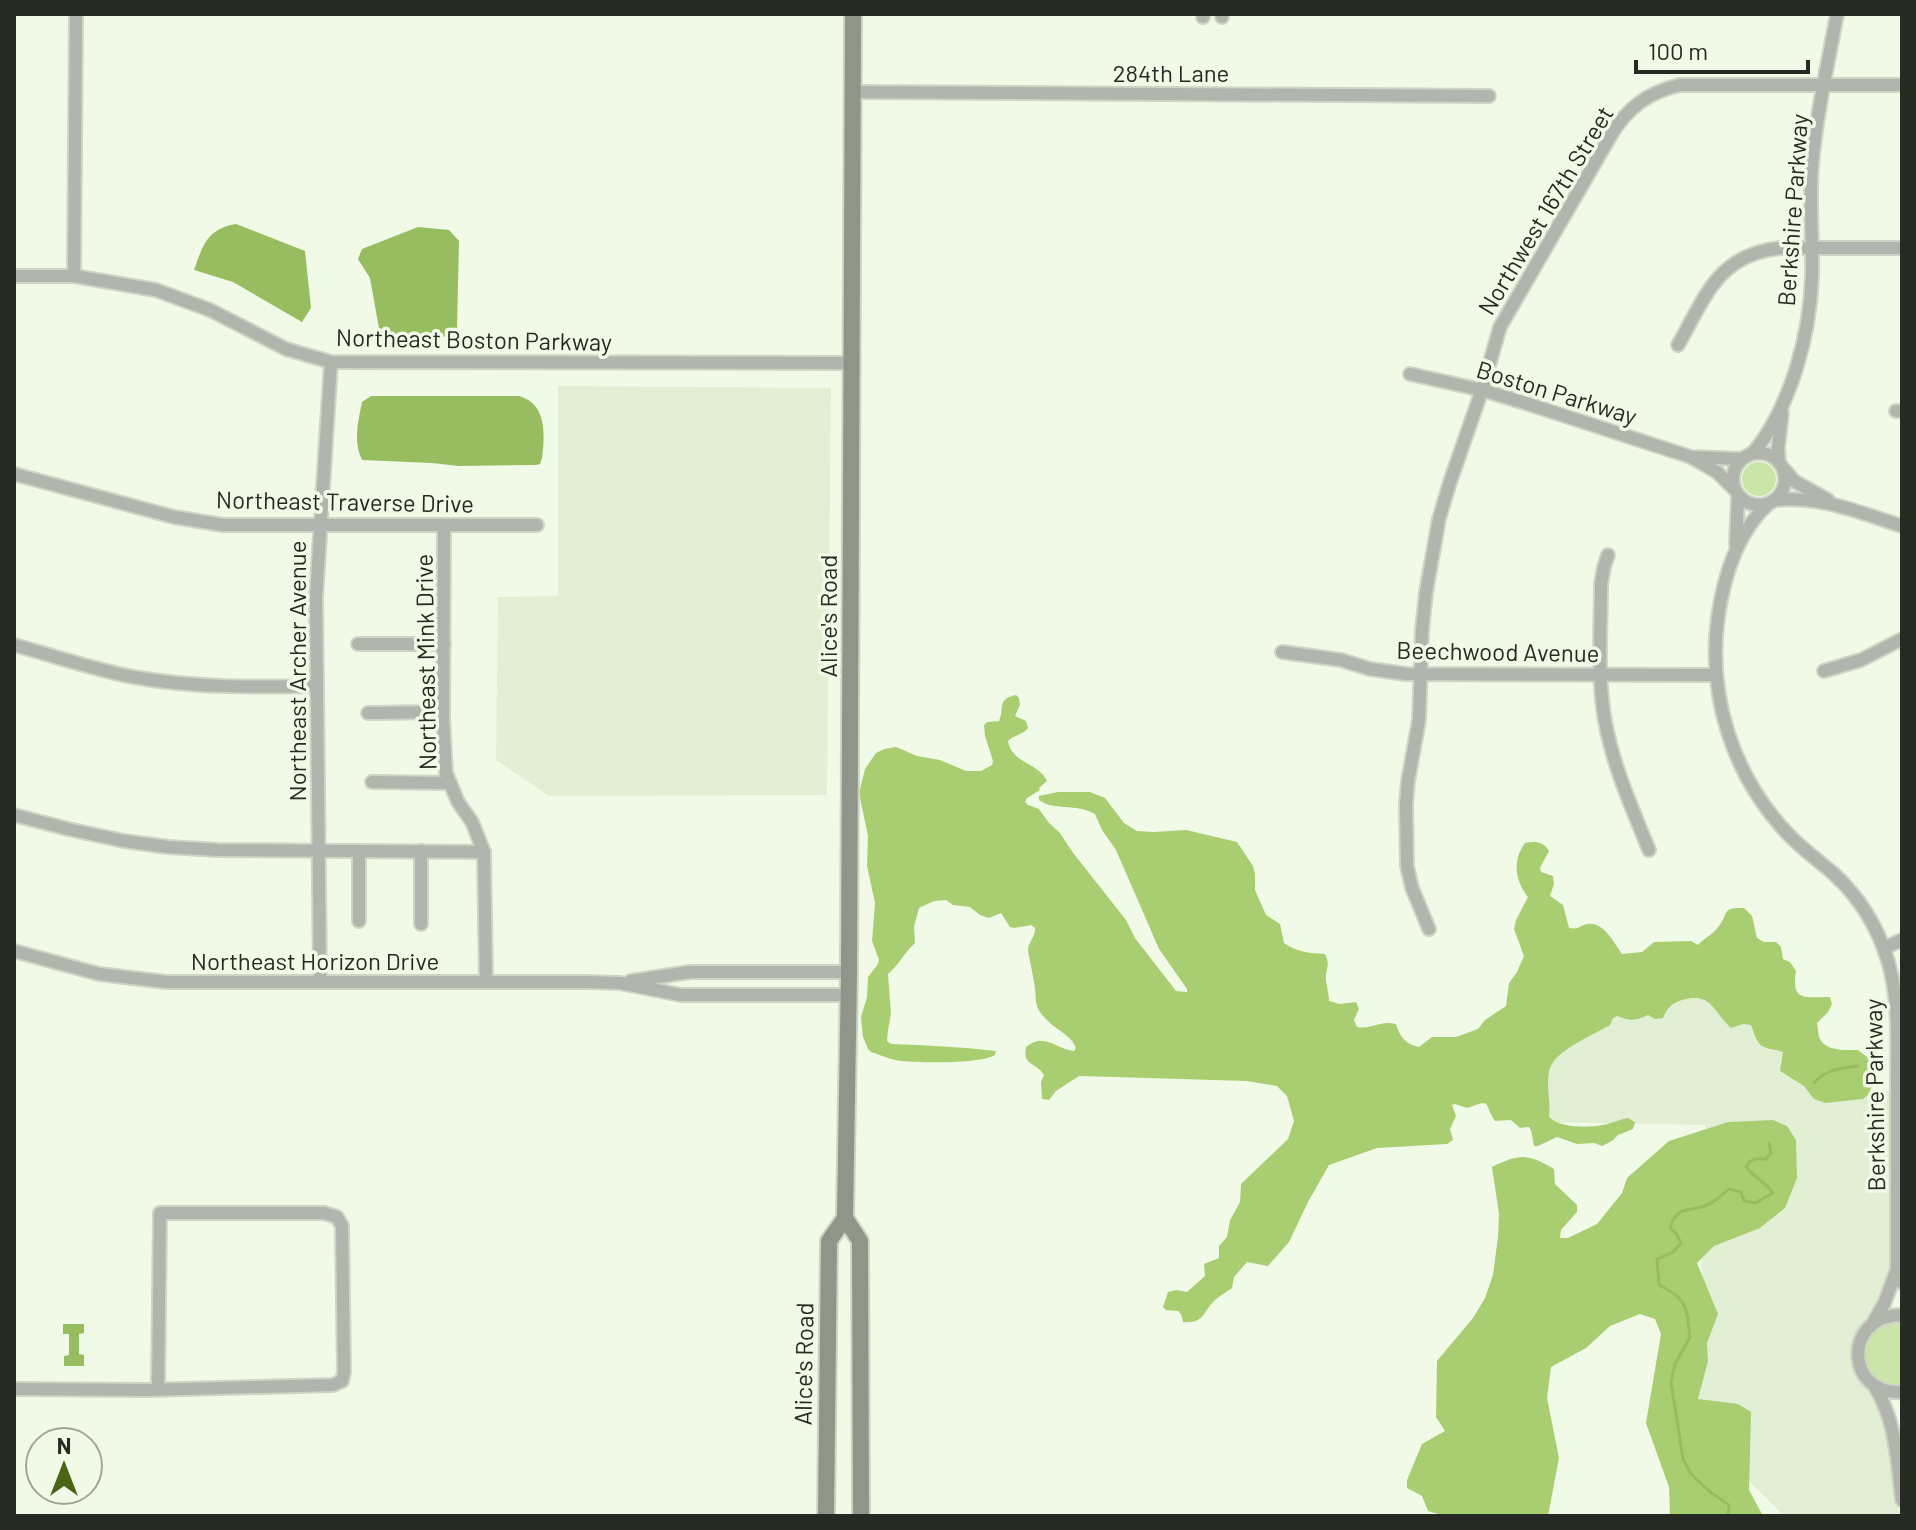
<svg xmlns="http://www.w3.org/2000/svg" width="1916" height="1530" viewBox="0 0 1916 1530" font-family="Barlow,sans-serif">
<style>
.built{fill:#e3efd5}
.green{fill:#cbe5a9}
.forest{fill:#a9ce72}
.water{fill:#98bd61}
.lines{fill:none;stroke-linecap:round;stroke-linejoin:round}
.stream{stroke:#98bd61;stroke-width:3}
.minor-casing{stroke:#cdd5c4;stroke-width:16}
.secondary-casing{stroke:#cdd5c4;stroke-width:20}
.minor{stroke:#b1b5ad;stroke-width:12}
.secondary{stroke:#909589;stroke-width:16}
.labels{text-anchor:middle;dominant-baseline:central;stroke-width:7;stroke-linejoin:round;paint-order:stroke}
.street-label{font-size:24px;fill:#272a23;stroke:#f1fae7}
</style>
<rect width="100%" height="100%" fill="#f1fae7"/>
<g class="built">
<polygon points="558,386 831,388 827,795 549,796 496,760 498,597 558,596"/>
<polygon points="1741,982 1838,1090 1890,1091 1889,1279 1886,1288 1873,1312 1856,1335 1852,1353 1855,1370 1859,1377 1878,1400 1888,1426 1900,1516 1784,1516 1698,1430 1705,1125 1537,1122 1536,1060 1583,984"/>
</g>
<g class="green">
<circle cx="1759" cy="479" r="17"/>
<path d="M1902,1321V1386C1879,1384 1856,1371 1866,1344C1869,1336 1874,1328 1882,1324C1888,1322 1896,1322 1902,1321Z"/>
</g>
<g class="forest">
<path d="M1016,695L1019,698L1020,705L1015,716L1026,721L1028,728C1023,735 1013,735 1008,741C1012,764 1038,762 1047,781L1039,788L1040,790L1027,798L1025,802L1028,805L1039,809L1049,823L1060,833L1074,854L1126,920L1135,938L1176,991L1187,992V989L1159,949L1116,850L1102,830L1095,814C1076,803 1053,811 1039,800V796L1058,792H1090L1105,798L1124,823L1137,831L1153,832L1186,830L1237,842L1253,866L1255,874V890L1266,915L1280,924L1284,943C1297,952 1309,953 1325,954C1331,965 1325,969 1326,980C1327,988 1329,994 1329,1001L1340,1004L1356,1002L1359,1009L1354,1020L1357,1027C1372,1030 1379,1020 1396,1024C1400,1037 1405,1044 1419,1047L1432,1037H1456L1478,1029L1485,1020L1506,1006L1509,983L1517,972L1524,956L1514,929L1516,920L1528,897C1515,880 1512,861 1525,843C1536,841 1543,841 1549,851L1540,868L1541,872L1553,876L1554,884L1550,896L1563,905L1569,928C1580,930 1579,925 1588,924C1604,922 1614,943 1622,954L1642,952L1654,942L1691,941L1698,945C1704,938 1714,934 1719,926C1729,913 1721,907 1744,908L1752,916L1757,938L1764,942H1776L1781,947L1783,959L1790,962L1796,971C1791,1002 1805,997 1830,997L1832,1004L1828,1012L1817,1023C1818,1027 1818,1032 1819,1037C1825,1052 1846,1050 1858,1050L1871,1060L1875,1078L1869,1094L1863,1099L1825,1103L1814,1099L1804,1086L1780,1071L1783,1052C1776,1049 1770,1050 1764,1047C1756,1044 1754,1032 1751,1025L1743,1024L1731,1028C1714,1013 1712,991 1682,1000C1672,1003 1667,1008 1663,1018L1655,1019L1648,1015C1636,1021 1629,1021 1617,1016L1613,1018L1610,1025C1592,1036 1552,1051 1549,1072C1546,1088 1551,1102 1549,1117C1561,1129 1592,1128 1608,1124C1615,1122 1621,1119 1628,1118L1635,1122L1633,1129L1618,1135L1612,1141L1602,1146L1594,1143L1577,1144L1557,1137L1538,1146H1534L1531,1130L1529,1127L1520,1128L1511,1120L1495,1121C1483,1104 1494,1098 1467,1108L1455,1104L1452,1105L1456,1116L1450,1129L1453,1140L1447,1144L1377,1148L1329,1165L1308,1202L1289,1242L1268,1266L1247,1262L1234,1277L1232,1288C1226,1292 1220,1296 1215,1300C1203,1311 1205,1324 1183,1322L1181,1314L1178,1311L1166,1310L1163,1307L1168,1292L1176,1290L1187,1292L1205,1276L1204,1264L1219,1258V1246L1227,1237L1230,1220L1240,1202L1241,1184L1288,1139L1294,1121L1287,1096L1277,1086L1247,1081L1079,1076L1056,1091L1049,1100L1042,1099L1041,1082L1044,1075C1036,1062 1022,1066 1026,1047C1046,1032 1054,1049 1074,1051L1076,1048C1071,1035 1058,1031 1049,1022C1031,1005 1038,1001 1034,982C1032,971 1030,961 1028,951C1028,942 1036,936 1035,928L1031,925L1014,928L1010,927L1001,913L989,918L980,915L970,907L953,905L946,900L934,901L919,908L914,927L915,943C903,954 899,965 888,974L891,1014L888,1030L887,1041L891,1044C926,1045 961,1047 996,1051L995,1055C981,1064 920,1063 901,1061C891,1060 881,1055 871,1052L868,1049L863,1037L861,1017L867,997L868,977L878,964L879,960L872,941L875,903L867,866L868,836L859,793L865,769L876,753L884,749L896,747L917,756L940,760L966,771H981L992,765L993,761L985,736L984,725L987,722L999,721C1005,709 996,699 1016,695Z"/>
<path d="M1773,1120L1787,1126L1796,1140L1797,1178L1785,1208L1760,1228L1714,1246L1697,1263L1718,1314L1707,1343L1708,1361L1698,1399L1738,1404L1751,1412L1749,1490L1763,1516H1670L1669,1487L1646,1423L1661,1334L1655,1319L1640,1314L1610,1326L1586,1348L1551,1367L1547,1398L1559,1458L1548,1516H1445L1428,1511L1422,1496L1407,1488V1480L1422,1444L1445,1431L1436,1417L1437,1361L1473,1318L1485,1298L1493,1275L1498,1237L1499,1214L1492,1167C1519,1154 1528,1153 1554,1169L1555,1184L1577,1205V1212L1561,1230L1560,1238H1568L1597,1224L1622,1193L1627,1178L1669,1141L1728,1122Z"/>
</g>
<g class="water">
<path d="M236,224L305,251L311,308L302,322L233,282L194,270C203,245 207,229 236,224Z"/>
<polygon points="418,227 449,230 459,241 457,328 449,337 380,334 370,278 358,259 362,249"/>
<path d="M371,396H519C547,404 545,434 542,458L540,464L536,465L459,466L432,463L362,460C353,442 358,421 362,402Z"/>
<polygon points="63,1324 84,1324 84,1333 79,1334 79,1354 84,1355 84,1366 64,1366 64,1356 69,1355 69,1334 63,1334"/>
</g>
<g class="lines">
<g class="stream">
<path d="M1814,1083C1826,1069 1841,1068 1858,1066"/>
<path d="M1728,1516L1729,1505L1709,1491L1691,1474L1683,1459L1671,1382L1675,1364L1690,1337C1686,1307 1688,1299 1659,1285L1657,1259L1673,1252L1681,1243L1677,1235L1670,1227C1679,1204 1688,1213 1707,1205C1715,1202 1722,1195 1729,1189L1741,1192L1744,1201L1755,1203L1773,1193C1765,1182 1754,1177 1746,1167C1752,1157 1756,1159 1766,1159L1771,1153L1769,1143"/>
</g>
<g class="minor-casing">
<g id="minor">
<polyline points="1203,14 1203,17"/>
<polyline points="1222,14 1222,17"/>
<polyline points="853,92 1489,96"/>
<polyline points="14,276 74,276 156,290 210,310 286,349 331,362 852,363"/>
<polyline points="74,276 76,14"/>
<path d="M1678,345C1706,296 1718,254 1781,248H1902"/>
<polyline points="1410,374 1482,390 1522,402 1691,457 1741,459"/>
<polyline points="1896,411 1902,411"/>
<circle cx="1759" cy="479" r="26"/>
<path d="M1753,453C1791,407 1810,335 1812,276C1813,239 1809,202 1812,165C1816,115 1828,64 1837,14"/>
<polyline points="1693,458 1717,472 1733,488"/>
<polyline points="1779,462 1778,448 1782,413"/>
<polyline points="1785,470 1794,481 1828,500"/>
<polyline points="14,474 174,517 223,525 537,525"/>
<path d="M1775,500C1819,495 1861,513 1902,526"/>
<path d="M1769,503C1737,532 1724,575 1718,617C1707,696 1733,776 1788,834C1802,849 1819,861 1834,874C1859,897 1878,928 1888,961C1900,1002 1897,1045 1897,1087C1897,1148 1897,1209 1897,1269L1902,1283"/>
<polyline points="444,525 443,718 446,773 458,802 472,822 484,852 486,982"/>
<polyline points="1736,544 1738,496"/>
<path d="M1608,555L1604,567L1601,584C1601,629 1597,676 1605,721C1613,766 1632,808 1649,850"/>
<polyline points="358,644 444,644"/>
<path d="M14,645C55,656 97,671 139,678C197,688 258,687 317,686"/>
<polyline points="1282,652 1341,660 1370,669 1406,674 1716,675"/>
<polyline points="1824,671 1861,660 1902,639"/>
<polyline points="368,713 443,712"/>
<polyline points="372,782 450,783"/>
<polyline points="14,815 68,829 124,841 168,847 218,850 484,852"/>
<polyline points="421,851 421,924"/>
<polyline points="359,921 359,851"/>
<path d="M1429,929L1412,888L1407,866L1406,804L1408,781L1419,720L1422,631L1426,592L1439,519L1450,482L1482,390L1500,327L1611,135C1628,107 1649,92 1680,85H1902"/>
<polyline points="1884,948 1902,940"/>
<polyline points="14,951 99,974 166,982 586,982 620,983 681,995 848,995"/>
<polyline points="320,981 316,597 331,362"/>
<polyline points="631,981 690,972 849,972"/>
<path d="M1902,1315C1842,1315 1845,1396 1902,1392"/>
<polyline points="1874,1321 1884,1304 1897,1269"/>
<path d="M1875,1387C1896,1421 1897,1461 1902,1500"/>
<polyline points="14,1389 147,1390 333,1385 342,1381 344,1372 342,1226 337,1217 324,1213 160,1213 158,1390"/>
</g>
</g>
<g class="secondary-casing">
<g id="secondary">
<polyline points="845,1218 860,1241 861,1516"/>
<polyline points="826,1516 829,1241 845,1218 849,972 853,14"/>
</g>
</g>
<use href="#minor" class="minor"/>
<use href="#secondary" class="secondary"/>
</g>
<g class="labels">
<g class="street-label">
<text x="1171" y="72">284th Lane</text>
<text transform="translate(1545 210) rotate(-59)">Northwest 167th Street</text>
<text transform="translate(1792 210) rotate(-86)">Berkshire Parkway</text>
<text transform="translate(474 339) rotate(1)">Northeast Boston Parkway</text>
<text transform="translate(1557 392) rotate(17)">Boston Parkway</text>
<text transform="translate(345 501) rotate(1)">Northeast Traverse Drive</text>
<text transform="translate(827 616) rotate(-90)">Alice's Road</text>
<text transform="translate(1498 651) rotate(1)">Beechwood Avenue</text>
<text transform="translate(425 662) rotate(-91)">Northeast Mink Drive</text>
<text transform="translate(296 671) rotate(-90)">Northeast Archer Avenue</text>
<text x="315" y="960">Northeast Horizon Drive</text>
<text transform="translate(1874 1095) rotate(-91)">Berkshire Parkway</text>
<text transform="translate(803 1364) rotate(-89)">Alice's Road</text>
</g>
</g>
<rect width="1916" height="1530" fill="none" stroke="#272a23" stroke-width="32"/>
<g transform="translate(64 1466)"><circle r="38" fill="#f1fae7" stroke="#a0a799" stroke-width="2"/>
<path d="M0-6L14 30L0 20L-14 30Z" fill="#4a6517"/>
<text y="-12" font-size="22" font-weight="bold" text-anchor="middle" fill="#272a23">N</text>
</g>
<path d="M1636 60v12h172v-12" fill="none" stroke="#272a23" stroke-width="4"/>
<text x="1648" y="60" font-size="24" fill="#272a23" stroke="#f1fae7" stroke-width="6" paint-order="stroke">100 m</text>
</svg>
